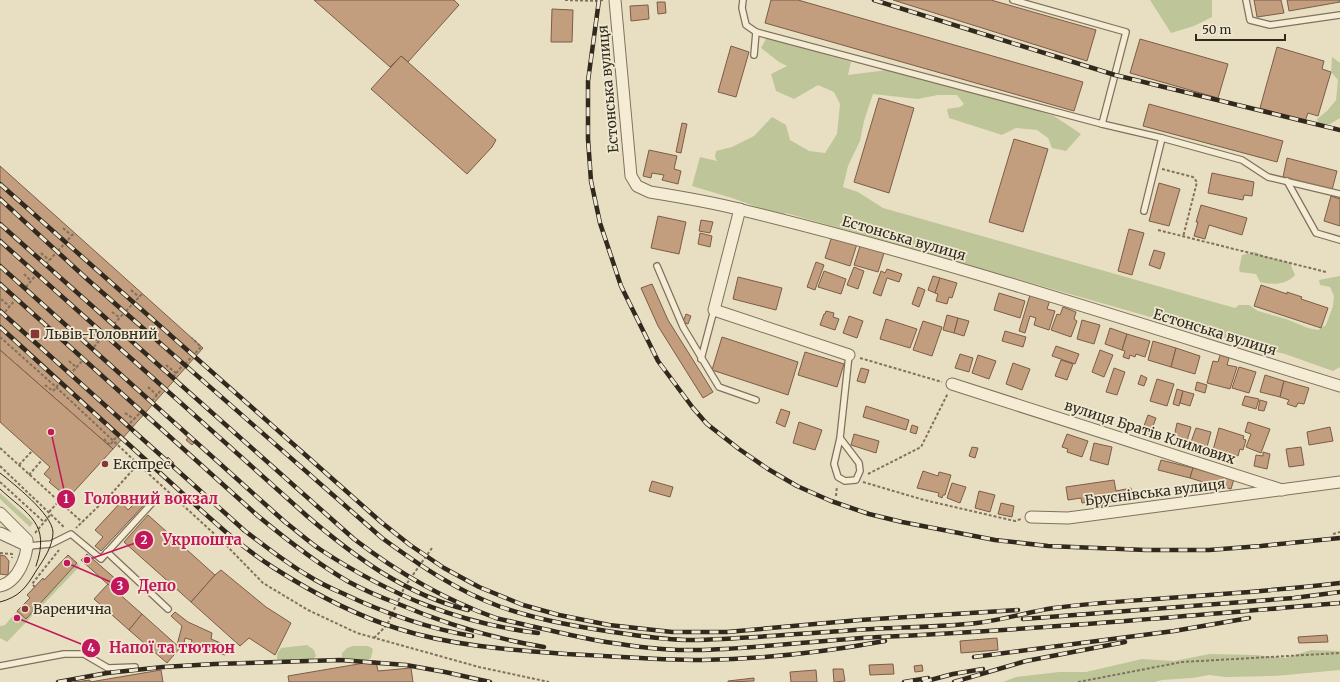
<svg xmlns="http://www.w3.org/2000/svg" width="1340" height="682" viewBox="0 0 1340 682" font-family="Merriweather,serif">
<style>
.green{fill:#bec599}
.building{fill:#c29d7e;stroke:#7c5d45}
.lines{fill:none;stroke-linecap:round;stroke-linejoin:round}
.lane-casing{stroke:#80715c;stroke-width:8}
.street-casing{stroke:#80715c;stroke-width:13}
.path{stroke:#80715c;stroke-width:2;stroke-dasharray:3 2;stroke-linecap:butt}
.lane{stroke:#f4ecd5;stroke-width:5.5}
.street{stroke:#f4ecd5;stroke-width:11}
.tram{stroke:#32291e;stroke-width:1}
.rail-casing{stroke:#32291e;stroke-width:4.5}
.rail{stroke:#f0e9d2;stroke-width:3;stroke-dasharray:9;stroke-linecap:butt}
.poi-dot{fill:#883734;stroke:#f0e9d2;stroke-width:1.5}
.labels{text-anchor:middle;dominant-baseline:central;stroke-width:3.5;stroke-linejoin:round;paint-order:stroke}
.street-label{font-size:14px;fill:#32291e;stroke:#f0e9d2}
.poi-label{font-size:14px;fill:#32291e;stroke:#f0e9d2;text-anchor:start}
.leader{fill:none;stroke:#c2185b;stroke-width:1.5}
.callout-dot{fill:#c2185b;stroke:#f0e9d2;stroke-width:1.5}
.mark-label{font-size:12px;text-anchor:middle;font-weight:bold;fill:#fff}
.callout-label{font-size:15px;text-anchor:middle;font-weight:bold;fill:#c2185b;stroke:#f0e9d2;stroke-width:3.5;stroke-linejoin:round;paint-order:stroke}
</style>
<rect width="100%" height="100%" fill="#e8dfc3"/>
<g class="green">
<polygon points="1150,0 1212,0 1212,17 1194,26 1171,33"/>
<polygon points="767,37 851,62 848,75 887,70 936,77 1054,116 1081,134 1066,151 1052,148 1048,138 1037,130 1016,128 1002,135 949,118 947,109 960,107 964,104 957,95 938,95 918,99 873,94 864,121 860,141 848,166 843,187 858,192 883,208 1235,308 1239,305 1249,305 1258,311 1286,319 1308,328 1318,330 1326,325 1333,306 1334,296 1330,287 1320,285 1319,280 1340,276 1340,367 1333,371 1285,354 1259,348 786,213 785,214 774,213 732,198 692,186 700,157 717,161 715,157 716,151 732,147 754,136 772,117 786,125 790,140 809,151 825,153 837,134 840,104 834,92 818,85 794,99 776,91 771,74 787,66 779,62 761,48"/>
<polygon points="1332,57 1340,63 1340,118 1330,124 1319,126 1317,119 1327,111 1336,100 1338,80 1331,72"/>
<path d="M1255,252L1265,256L1290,263L1295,275C1287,285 1272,285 1260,282L1256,274L1240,272L1239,269L1242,255Z"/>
<polygon points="0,493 33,523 30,527 0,499"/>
<polygon points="77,563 80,566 7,642 0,638 0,626 5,625 17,611 26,619"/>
<polygon points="307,645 314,650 316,656 312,660 281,663 277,659 277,654 281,648"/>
<path d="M353,646H368L373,649L371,658C364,664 350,662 342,658V653L347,648Z"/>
<polygon points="1311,650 1340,651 1340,670 1275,676 1226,677 1209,675 1192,678 1162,680 1155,682 1003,682 1016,677 1059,672 1086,672 1142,659 1174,661 1210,654 1256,655 1285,658"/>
</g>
<g class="building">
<polygon points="314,0 454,0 459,5 408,62 401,56 390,67"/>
<polygon points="771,0 798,0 1083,82 1074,111 765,23"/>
<polygon points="893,0 991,0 1096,30 1087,61"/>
<polygon points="1254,0 1281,0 1284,13 1257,17"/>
<polygon points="1287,0 1340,0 1340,2 1289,11"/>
<polygon points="657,2 665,2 666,13 658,14"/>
<polygon points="648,5 649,19 631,21 630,6"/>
<polygon points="552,9 573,10 572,42 551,42"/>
<polygon points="1140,39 1228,64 1218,98 1130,73"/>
<polygon points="731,46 749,52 736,97 718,92"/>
<polygon points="1277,47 1324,61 1322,69 1331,72 1318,116 1308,113 1305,121 1260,108"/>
<polygon points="401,56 496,140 492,147 467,174 371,89"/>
<polygon points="879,98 914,108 889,193 854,182"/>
<polygon points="1149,104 1283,141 1277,162 1143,126"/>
<polygon points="682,123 687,124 681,153 676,152"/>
<polygon points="1014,139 1048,149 1023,232 989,222"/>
<polygon points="649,150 677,156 674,169 681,171 678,184 662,180 664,175 652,173 651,178 643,176"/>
<polygon points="1287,158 1337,171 1332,190 1283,177"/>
<polygon points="0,166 203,348 113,449 0,350"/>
<polygon points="1212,173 1254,182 1252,196 1244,195 1243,200 1208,193"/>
<polygon points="1159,183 1180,189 1169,226 1149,221"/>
<polygon points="1331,196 1340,199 1340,226 1324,221"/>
<polygon points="1201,205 1247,218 1242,235 1209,225 1205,239 1194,236 1198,222 1196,222"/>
<polygon points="658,216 686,222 679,254 651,248"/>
<polygon points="701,220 713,222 710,233 699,231"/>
<polygon points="1129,229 1144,233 1132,275 1118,271"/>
<polygon points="700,233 712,236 710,247 698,244"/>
<polygon points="832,236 857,244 850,266 825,258"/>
<polygon points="861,243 885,250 878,272 854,265"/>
<polygon points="1154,250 1165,253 1160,269 1149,265"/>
<polygon points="816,262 824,265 815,290 807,287"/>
<polygon points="854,267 864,271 858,289 847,285"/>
<polygon points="887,269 902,274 899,282 887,278 881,296 873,293 881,271 885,273"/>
<polygon points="824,271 846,279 841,294 818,287"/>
<polygon points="933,276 940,278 935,293 928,290"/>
<polygon points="738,277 782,288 776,310 733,299"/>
<polygon points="940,278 957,283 952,298 949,297 947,304 936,301 938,294 935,293"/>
<polygon points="652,284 668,320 713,392 703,398 658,326 641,288"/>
<polygon points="1261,285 1287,294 1287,292 1302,297 1301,299 1328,308 1321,328 1254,306"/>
<polygon points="918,287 925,290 919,307 912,304"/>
<polygon points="999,293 1025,301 1020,318 994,310"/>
<polygon points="1030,295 1050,300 1047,309 1055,311 1049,330 1034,325 1036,318 1030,316 1025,333 1019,331"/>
<polygon points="1063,307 1076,312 1074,319 1077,321 1071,337 1051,330 1057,314 1060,315"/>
<polygon points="826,311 834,313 833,317 839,319 835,330 820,325 824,314 825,314"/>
<polygon points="686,314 691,316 688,324 683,322"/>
<polygon points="947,315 958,318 954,333 943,330"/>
<polygon points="849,316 863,321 857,338 843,333"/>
<polygon points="958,318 969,321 964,336 954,333"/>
<polygon points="886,319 917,329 910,348 880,339"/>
<polygon points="1082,320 1100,325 1094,344 1077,339"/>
<polygon points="923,321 942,327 932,356 913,350"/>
<polygon points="1110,328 1127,334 1122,350 1105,344"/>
<polygon points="1005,331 1026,337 1023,347 1002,341"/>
<polygon points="1127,334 1150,341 1145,357 1136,354 1135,357 1130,355 1129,359 1123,357 1125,351 1122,350"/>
<polygon points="722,337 798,362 788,395 712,370"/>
<polygon points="1153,341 1176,348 1171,367 1148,360"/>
<polygon points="1056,346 1079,354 1075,364 1052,356"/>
<polygon points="1176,348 1200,356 1195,374 1171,367"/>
<polygon points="0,350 113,449 69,497 62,490 61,492 49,482 51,480 44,474 50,467 0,422"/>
<polygon points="1100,350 1113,355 1104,377 1092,372"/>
<polygon points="805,352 844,364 837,387 798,375"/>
<polygon points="960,354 973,358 969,372 955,368"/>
<polygon points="978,355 996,361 989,379 972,373"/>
<polygon points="1220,355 1229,358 1227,365 1237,367 1230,389 1207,383 1213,361 1218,362"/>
<polygon points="1061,360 1073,364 1067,380 1055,376"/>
<polygon points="1013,363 1030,369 1022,390 1006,384"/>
<polygon points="1239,367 1256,372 1249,393 1232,388"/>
<polygon points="861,368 869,370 865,383 857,381"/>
<polygon points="1114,368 1125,372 1117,395 1106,392"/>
<polygon points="1141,375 1147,378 1144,386 1138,384"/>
<polygon points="1265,375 1284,381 1280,397 1260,392"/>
<polygon points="1157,379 1174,384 1167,406 1150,401"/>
<polygon points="1284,381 1309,388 1304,404 1298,403 1296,407 1287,404 1289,400 1280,397"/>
<polygon points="1197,382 1207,385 1205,393 1195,390"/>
<polygon points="1177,389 1183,391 1179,406 1173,404"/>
<polygon points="1183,391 1194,394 1190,406 1180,403"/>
<polygon points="1245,396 1259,399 1256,409 1242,405"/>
<polygon points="1260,400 1267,402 1264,411 1258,410"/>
<polygon points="866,406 909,420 906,430 863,417"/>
<polygon points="781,409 790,412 785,427 776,423"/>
<polygon points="1148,415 1156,418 1149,437 1141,434"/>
<polygon points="799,422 822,430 815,450 793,443"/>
<polygon points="1248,422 1270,429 1261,453 1246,447 1251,434 1245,432"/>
<polygon points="1177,423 1191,427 1187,441 1174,437"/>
<polygon points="912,425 918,427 916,434 910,432"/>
<polygon points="1330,427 1333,441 1309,445 1307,432"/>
<polygon points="1196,428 1211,432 1207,447 1191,442"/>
<polygon points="1219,428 1244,436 1243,439 1246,440 1243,450 1240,449 1238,456 1213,450"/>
<polygon points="854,434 879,441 876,453 851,445"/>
<polygon points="1067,434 1088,441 1082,457 1067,452 1068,449 1062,447"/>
<polygon points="190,435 196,441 192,445 186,440"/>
<polygon points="1094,443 1112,447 1108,465 1090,460"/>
<polygon points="972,447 978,448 975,458 969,456"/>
<polygon points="1301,447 1304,465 1289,467 1286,449"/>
<polygon points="1263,452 1270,454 1267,469 1254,466 1256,455 1263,456"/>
<polygon points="168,457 174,463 170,468 164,462"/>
<polygon points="1161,460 1193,468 1190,478 1158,470"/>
<polygon points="1193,468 1234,479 1231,489 1214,484 1212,492 1202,489 1203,482 1190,478"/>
<polygon points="923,471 938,476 939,472 951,475 945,495 943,495 942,498 938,496 939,493 917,488"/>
<polygon points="1114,480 1116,491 1131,488 1132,499 1103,503 1103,506 1095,507 1095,501 1082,503 1081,498 1068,500 1066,487"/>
<polygon points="652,481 673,487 670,497 649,491"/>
<polygon points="952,483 966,487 960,503 947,498"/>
<polygon points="979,491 995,495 990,512 975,508"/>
<polygon points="138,500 144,505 101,551 95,546 103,537 95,530 121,502 128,510"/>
<polygon points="1001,503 1014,506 1012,517 998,514"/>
<polygon points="148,515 215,575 191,602 124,542"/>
<polygon points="87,554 118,581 112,588 81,560"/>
<polygon points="0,555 5,556 9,561 8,575 0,574"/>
<polygon points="68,555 77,563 26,619 17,611 30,598 27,595 43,578 44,580"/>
<polygon points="221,570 266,607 291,623 275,655 249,638 240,646 191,602 215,575"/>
<polygon points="108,584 142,614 129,630 94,599"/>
<polygon points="175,612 188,622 212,633 211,639 228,646 225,655 208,650 190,648 192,640 185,638 183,648 180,648 177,645 182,626 171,616"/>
<polygon points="142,614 180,648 167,663 129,630"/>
<polygon points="1327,635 1328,642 1299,643 1298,637"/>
<polygon points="997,638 998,650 961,653 960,641"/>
<polygon points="376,661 378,671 411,668 413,682 289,682 288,676"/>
<polygon points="893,664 894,674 870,675 869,665"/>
<polygon points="922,665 923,671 915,672 914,666"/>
<polygon points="833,669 843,669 845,681 834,682"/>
<polygon points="161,670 163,682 74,682 90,680 90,682"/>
<polygon points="816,670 817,682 791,682 790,672"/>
<polygon points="754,678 754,681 728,682 728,681"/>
</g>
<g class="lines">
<g class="lane-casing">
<g id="lane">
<polyline points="743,0 742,8 746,25 756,32 1102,124 1126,32 1013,0"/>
<polyline points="1246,0 1250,20 1270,25 1340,15"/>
<polyline points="754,55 756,32"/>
<polyline points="1102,124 1162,138 1144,211"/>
<polyline points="1162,138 1242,160 1268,177 1340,194"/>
<polyline points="1287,181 1316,233 1340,240"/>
<polyline points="657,266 683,327 719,387 756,400"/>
<polyline points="701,359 714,310"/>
<polyline points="840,438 834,464 838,477 845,481 856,480 860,471 859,463 840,438 849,355"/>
<polyline points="28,546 51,544 71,534 101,559 152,503"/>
<polyline points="107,552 168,609"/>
<polyline points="0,666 64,654 84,654 108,668 135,667"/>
</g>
</g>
<g class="street-casing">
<g id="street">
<path d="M615,0L631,176L637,186L650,192C681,197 712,202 742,210C944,259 1142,325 1340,386"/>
<polyline points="740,209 714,310 849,355"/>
<polyline points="952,384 1282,490"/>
<path d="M0,513L27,540C28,556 18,582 0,586"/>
<polyline points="1031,517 1068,518 1340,482"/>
<polyline points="0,533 28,546"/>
</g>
</g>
<g class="path">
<polyline points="565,0 598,1 603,0"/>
<polyline points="1162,169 1193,177 1197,182 1183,237"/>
<polyline points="63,228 71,235"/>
<polyline points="1158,230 1326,272"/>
<polyline points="58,251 74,233"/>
<polyline points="41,253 49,260"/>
<polyline points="46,264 55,254"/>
<polyline points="24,274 31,281"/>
<polyline points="26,287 36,275"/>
<polyline points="131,290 139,297"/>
<polyline points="1,299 9,306"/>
<polyline points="126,311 142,294"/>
<polyline points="5,312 15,300"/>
<polyline points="112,312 120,318"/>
<polyline points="114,324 124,313"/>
<polyline points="91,335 99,342"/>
<polyline points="0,337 56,387 138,464 113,492 76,528"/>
<polyline points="94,347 103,336"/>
<polyline points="860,358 942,382"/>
<polyline points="69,361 77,368"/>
<polyline points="185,364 201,347 192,338"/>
<polyline points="166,365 176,373"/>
<polyline points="73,371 83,360"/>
<polyline points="173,377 182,366"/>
<polyline points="45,385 53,391 59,384"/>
<polyline points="148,387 157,395"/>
<polyline points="152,401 162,389"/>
<polyline points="125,413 134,419"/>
<polyline points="130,423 140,413"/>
<polyline points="104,439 110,445 117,436"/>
<polyline points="0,448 82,522"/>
<polyline points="138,464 222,541 263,583 308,610 357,633 479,667 549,682"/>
<polyline points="19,465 32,451"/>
<polyline points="0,466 65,528"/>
<polyline points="868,474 921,447 948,393"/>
<polyline points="29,475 42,460"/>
<polyline points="0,482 44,522"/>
<polyline points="863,482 924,500 1015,521 1021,519"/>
<polyline points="836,496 837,486"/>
<polyline points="49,512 59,501"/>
<polyline points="35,533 51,514"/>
<polyline points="1333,534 1340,532"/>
<polyline points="0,553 12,554 12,558"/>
<polyline points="35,587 32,584 59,550"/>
<polyline points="374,638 387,625 405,586 432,548"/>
<polyline points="1078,682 1182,662 1340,653"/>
</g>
<use href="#lane" class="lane"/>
<use href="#street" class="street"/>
<g class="tram">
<path d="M0,473C14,484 52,514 53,532C53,546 44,559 36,571C26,588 19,597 0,602"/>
<path d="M0,489C28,515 51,523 36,566"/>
</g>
<g class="rail-casing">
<g id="rail">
<polyline points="599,0 588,81 588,139 591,181 600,223 621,286 658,361 693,408 707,424 739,449 768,469 797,486 831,501 869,514 902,522 995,540 1048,546 1146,550 1209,550 1261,546 1340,538"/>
<polyline points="874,0 1115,75 1340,130"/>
<polyline points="0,184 381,522 410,545 444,568 479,587 523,605 559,615 609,625 672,632 727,632 860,620 1018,610"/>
<path d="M0,199L87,279L382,538C419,565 457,591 501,607C542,621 584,628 627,634C648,637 669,640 691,640C742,639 793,634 843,631C888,627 932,628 977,623C1003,620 1028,612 1054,608C1092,603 1130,601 1168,598C1225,594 1283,590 1340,583"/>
<path d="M0,224L354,539C397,572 445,600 496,618C507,621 519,623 530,626C554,631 577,637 600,641C632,646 664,651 696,650C757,649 818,640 879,637C1033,630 1186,616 1340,603"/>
<path d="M0,241L307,516C355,557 406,595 468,610"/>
<path d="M0,266L285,522C297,531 309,542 321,550C390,595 457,623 538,633"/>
<path d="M0,284L258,516C287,540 316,563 349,582C364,590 380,597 396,603C445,624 490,638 544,647"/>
<path d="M0,311L245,531C265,546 285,562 307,575C318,582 330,588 342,593C384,613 426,628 472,636"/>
<path d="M0,327C53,376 106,424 159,472C196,505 232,541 274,568C313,593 354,615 399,629C452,646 512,650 567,654C612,656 657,660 702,660C763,659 825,652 885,641"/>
<polyline points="1023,619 1294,598 1340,592"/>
<polyline points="974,657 1174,631 1249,618"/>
<polyline points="58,682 107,673 163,667 215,664 340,660 406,665 445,672 490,682"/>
<polyline points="904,682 928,678"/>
<polyline points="923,682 953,674 983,669"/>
<polyline points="954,682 1026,661 1125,642"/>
</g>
</g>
<use href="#rail" class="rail"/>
</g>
<g class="poi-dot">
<rect x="30" y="329" width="10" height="10" rx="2"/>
<circle cx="105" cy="464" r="4"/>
<circle cx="25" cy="609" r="4"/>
</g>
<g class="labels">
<g class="street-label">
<text transform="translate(608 89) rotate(-95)">Естонська вулиця</text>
<text transform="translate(904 238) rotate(16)">Естонська вулиця</text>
<text transform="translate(1215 332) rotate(17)">Естонська вулиця</text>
<text transform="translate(1150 432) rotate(18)">вулиця Братів Климових</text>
<text transform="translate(1155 492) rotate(-7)">Бруснівська вулиця</text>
</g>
<g class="poi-label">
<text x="44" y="334">Львів-Головний</text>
<text x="113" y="464">Експрес</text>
<text x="33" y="609">Варенична</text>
</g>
</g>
<path class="leader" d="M51 432L66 499M87 560L144 540M67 563L120 586M17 618L91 648"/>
<g class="callout-dot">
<circle cx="51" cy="432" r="4"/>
<circle cx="87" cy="560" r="4"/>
<circle cx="67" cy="563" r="4"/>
<circle cx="17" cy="618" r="4"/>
<circle cx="66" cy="499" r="10"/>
<circle cx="144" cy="540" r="10"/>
<circle cx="120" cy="586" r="10"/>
<circle cx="91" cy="648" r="10"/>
</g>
<g class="mark-label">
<text x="66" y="503">1</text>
<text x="144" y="544">2</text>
<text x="120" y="590">3</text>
<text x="91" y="652">4</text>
</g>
<g class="callout-label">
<text x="151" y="504">Головний вокзал</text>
<text x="202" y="545">Укрпошта</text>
<text x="157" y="591">Депо</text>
<text x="172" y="653">Напої та тютюн</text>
</g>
<path d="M1196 34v6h89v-6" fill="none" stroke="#32291e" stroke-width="2"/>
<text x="1202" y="34" font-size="12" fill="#32291e" stroke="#f0e9d2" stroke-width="3" paint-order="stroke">50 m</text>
</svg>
